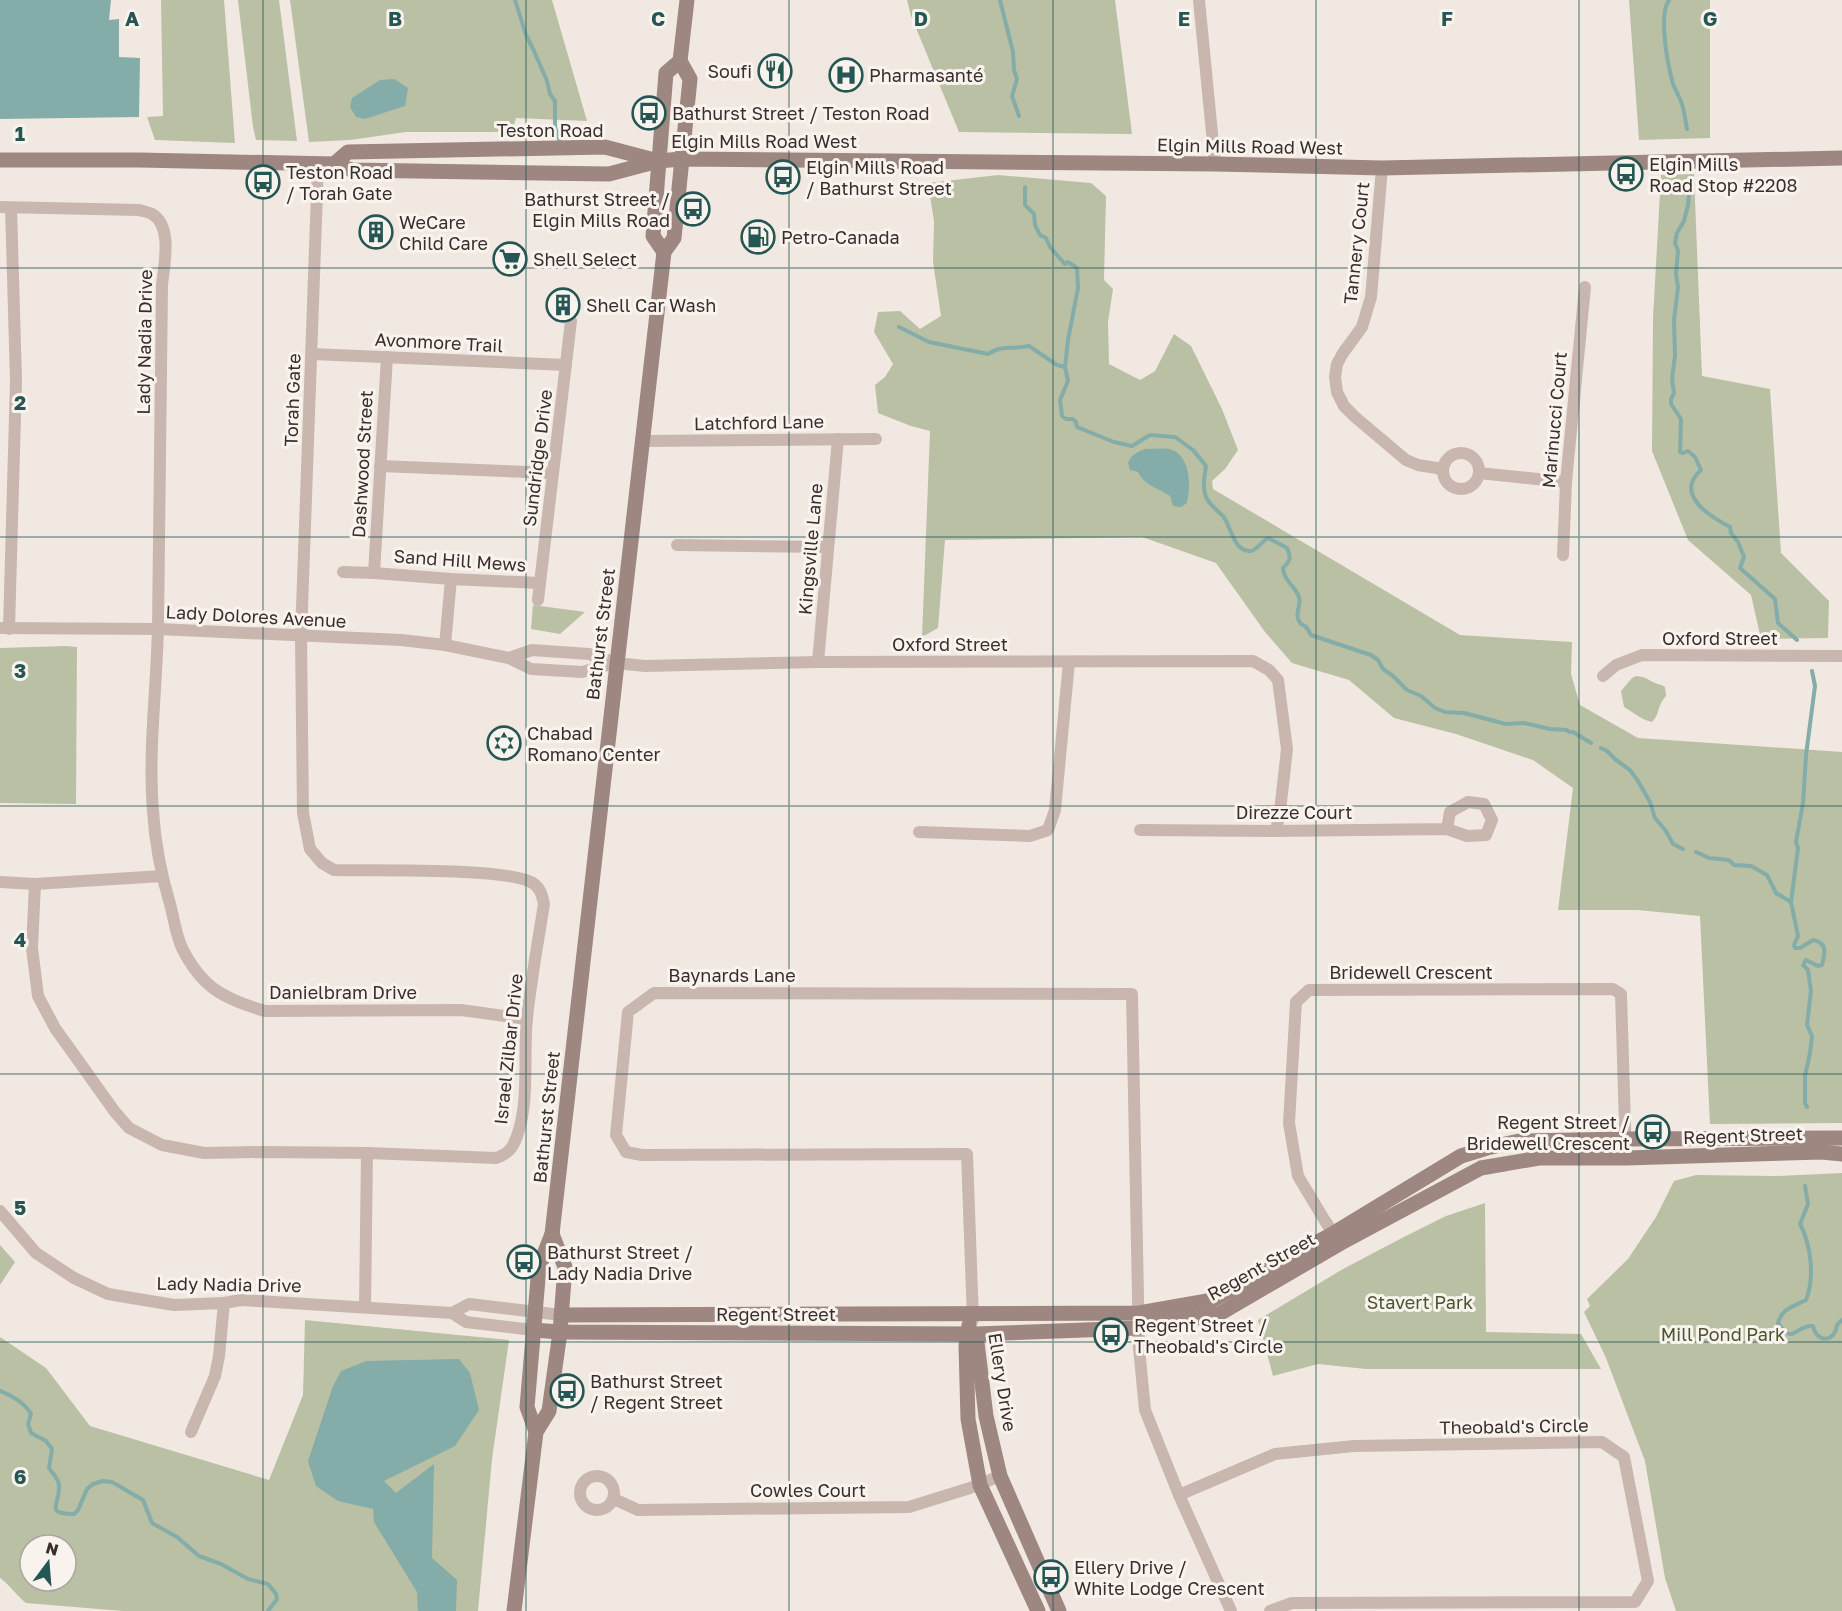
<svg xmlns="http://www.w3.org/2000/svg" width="1842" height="1611" viewBox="0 0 1842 1611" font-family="'Golos Text',sans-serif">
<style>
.green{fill:#bac0a3;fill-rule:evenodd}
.water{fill:#84aca8}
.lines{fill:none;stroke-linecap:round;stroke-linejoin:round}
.stream{stroke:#84aca8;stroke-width:4}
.street{stroke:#c9b7af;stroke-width:12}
.secondary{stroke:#9d8780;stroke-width:15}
.grid{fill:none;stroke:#255653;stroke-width:1.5;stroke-opacity:0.55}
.labels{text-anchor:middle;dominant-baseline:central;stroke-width:6;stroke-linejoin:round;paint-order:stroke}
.poi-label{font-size:18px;fill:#392e2c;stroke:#f9f3ee;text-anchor:start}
.street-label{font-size:18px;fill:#392e2c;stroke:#f9f3ee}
.park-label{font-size:18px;fill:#4c5432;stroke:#f9f3ee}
.grid-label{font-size:20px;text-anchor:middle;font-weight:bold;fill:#255653;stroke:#f9f3ee;stroke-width:6;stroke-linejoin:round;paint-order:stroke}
</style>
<rect width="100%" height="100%" fill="#f2e8e2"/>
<g class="green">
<polygon points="161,0 224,0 235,143 155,140 147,117 163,116"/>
<polygon points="238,0 279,0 297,141 256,140 253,127"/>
<polygon points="290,0 552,0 587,121 516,118 512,132 406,132 350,140 309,142"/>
<polygon points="907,0 1115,0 1132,134 959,132 911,16"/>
<polygon points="1629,0 1710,0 1710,138 1639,140"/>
<polygon points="1694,174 1702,376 1770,389 1781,553 1829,601 1828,638 1761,639 1751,595 1688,540 1652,451 1653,318 1661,175"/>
<polygon points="998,175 1091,183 1106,196 1104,280 1113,289 1108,322 1109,364 1140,380 1155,371 1174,334 1191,346 1222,409 1238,450 1225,469 1212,481 1213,489 1460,635 1572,642 1571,674 1580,705 1638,738 1842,752 1842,1123 1710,1124 1700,916 1637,910 1558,910 1573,788 1533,760 1456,734 1394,718 1349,680 1292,663 1265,632 1216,563 1142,537 945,540 938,628 922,637 930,431 911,426 878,413 875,385 885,377 893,364 874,332 878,312 900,311 920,329 941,316 933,262 934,221 928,183"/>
<polygon points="533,605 585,612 560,634 531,629"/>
<polygon points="65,646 77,647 76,804 0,803 0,648"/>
<path d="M1636,676C1646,677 1645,678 1653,682C1657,684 1661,684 1665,687L1666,696C1656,707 1661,713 1652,722C1642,720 1634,713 1624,707L1621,691L1632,678Z"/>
<polygon points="1842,1173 1842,1611 1676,1611 1665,1578 1645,1461 1606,1358 1584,1312 1590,1306 1587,1299 1628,1259 1656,1217 1674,1181 1696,1175 1776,1176"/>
<polygon points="1485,1203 1486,1332 1581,1334 1601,1369 1366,1369 1318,1364 1273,1376 1258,1320 1343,1269 1400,1239 1446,1216"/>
<polygon points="0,1245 15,1262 0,1285"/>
<path d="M305,1320L509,1340L492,1459L478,1611H123L26,1603C16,1595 10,1585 0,1578V1337L46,1368L90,1426L269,1480L303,1395ZM30,1545H66V1581H30Z"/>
</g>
<g class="water">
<polygon points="0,0 111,0 109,20 119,19 119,57 140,58 139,117 0,119"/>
<polygon points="394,79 408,88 405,106 365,119 356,117 350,107 352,98 380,80"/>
<path d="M1145,449C1153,449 1162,448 1169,449C1191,454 1191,487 1187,503L1181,507L1173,506L1170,496C1158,488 1145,486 1138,472L1130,470L1128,463C1131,455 1137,452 1145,449Z"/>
<polygon points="459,1359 470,1373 479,1410 455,1446 384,1481 396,1493 434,1464 432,1558 457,1580 456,1611 418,1611 417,1592 374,1522 373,1509 338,1501 316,1486 308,1461 333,1386 341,1371 366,1361"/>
</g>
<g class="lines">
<g class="stream">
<polyline points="515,0 526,35 534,51 547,81 550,94 555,101 555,127 560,142"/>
<polyline points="1000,0 1013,52 1014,70 1017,79 1012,96 1019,116"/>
<path d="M1669,0C1658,15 1668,66 1673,84C1675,89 1677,92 1679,97C1684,105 1685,119 1687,129"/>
<path d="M1690,185L1688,205L1684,221L1677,233L1675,243L1678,251L1676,274L1678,287L1674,320L1675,356L1672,379L1674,393L1671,399V404L1681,419L1680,452L1683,453L1688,451L1695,457L1701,470C1674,494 1709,516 1730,527L1731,533L1738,542L1744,557L1740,568L1775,599L1778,623L1797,640"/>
<path d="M1025,187V205L1034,214L1035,225L1040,235L1046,238L1050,247L1063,262L1065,264L1068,262L1077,268L1078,288L1068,340L1065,367L1068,381L1060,400L1062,416L1066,419H1073L1076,422L1077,427L1114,442L1132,446L1150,435L1175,437L1193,450L1206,466C1204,476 1202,490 1207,499C1210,505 1218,511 1223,516C1231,526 1233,551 1250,551C1255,552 1262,541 1268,538L1287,548C1291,558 1291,560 1283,568C1284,581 1295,586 1299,597C1302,605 1294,613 1299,621C1302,627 1301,622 1306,627C1307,628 1310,633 1311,635L1371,655L1378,660L1383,669L1393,676L1407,690L1421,696L1435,708L1445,712L1464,713L1506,724L1524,723L1550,729L1567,730L1569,732H1573L1591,743"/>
<path d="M899,327L929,342L988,354C1004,344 1011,350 1029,346L1057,365L1065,367"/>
<polyline points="1601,748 1607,751 1616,760 1630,770 1638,781 1650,802 1655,818 1666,831 1673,844 1683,849"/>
<polyline points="1696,852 1709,858 1729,860 1734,865 1751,866 1767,875 1776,893 1791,902"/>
<path d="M1807,1107L1805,1103V1076L1810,1053L1812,1036L1807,1025L1811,991L1808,970L1803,965L1806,960L1818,966L1822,965C1825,953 1828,943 1813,940L1800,948H1795L1794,945L1798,936L1791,902L1798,848L1796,842L1803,803L1806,755L1815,686L1812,671"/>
<path d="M1805,1186L1808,1204L1800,1224C1811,1245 1815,1277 1806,1300C1793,1307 1782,1308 1778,1323C1793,1347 1796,1324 1813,1326C1817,1344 1835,1342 1837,1325L1842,1320"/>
<path d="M0,1391C11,1395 25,1403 31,1414L28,1424L31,1433L46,1441L52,1449L49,1468C53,1474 58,1478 59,1485C61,1504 43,1514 74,1514L78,1510L87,1489L93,1484L103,1481L112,1482L143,1500L152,1523L177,1537L199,1556L221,1564L248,1579L268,1584L276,1594L277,1599L268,1611"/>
</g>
<g class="street">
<polyline points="1199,0 1215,164"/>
<polyline points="1382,168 1371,297 1362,327 1343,353 1337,364 1335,377 1337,392 1344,406 1355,417 1406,460 1418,465 1443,469"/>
<path d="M0,207L139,210C142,211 149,212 152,214C173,226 164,265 162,285C161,399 160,512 158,625C157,687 148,749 153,811C155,843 161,874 170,904C174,919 176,935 182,948C202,988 224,999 265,1011L461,1010L527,1019"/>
<polyline points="312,354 566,365"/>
<polyline points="642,441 876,439"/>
<circle cx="1461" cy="471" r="18"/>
<polyline points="380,466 553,473"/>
<polyline points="1479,473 1566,482"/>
<polyline points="677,545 828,547"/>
<polyline points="1563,555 1566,482 1585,287"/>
<polyline points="343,572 374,573 451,579 540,583"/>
<polyline points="374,573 387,357"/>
<polyline points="538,600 571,321"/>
<polyline points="0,628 158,629 401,640 445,645 509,658 531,669 582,672 615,663"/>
<polyline points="9,629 16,380 11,208"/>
<polyline points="445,645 451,579"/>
<polyline points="509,658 532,650 589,654 616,663 645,666 818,662 1253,661 1269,670 1278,680 1287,749 1280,811 1276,831"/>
<polyline points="818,662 838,439"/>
<polyline points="1603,676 1616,665 1642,655 1842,656"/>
<polyline points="1140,830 1276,831 1447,829 1467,836 1486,835 1492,820 1484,804 1468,802 1450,812 1447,829"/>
<polyline points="919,832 1030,836 1048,830 1055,810 1069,662"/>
<polyline points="0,882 35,884 162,876"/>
<path d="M35,884L32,948L38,996L55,1028L115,1112L129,1128L162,1145L204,1153L263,1152L367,1153L496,1158C508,1154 513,1148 517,1136C530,1100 523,1056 527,1018C531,980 538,942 544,904C542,896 541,889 534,884C513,867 368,871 334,870L322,863L310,849L303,813L301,636L318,165"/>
<polyline points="0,1211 36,1253 74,1278 108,1294 174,1305 224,1303 241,1300 452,1313 469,1304 561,1315"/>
<polyline points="1338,1240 1325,1221 1298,1176 1289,1123 1296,1002 1309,990 1613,989 1621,994 1626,1158"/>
<polyline points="365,1307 367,1153"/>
<polyline points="452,1313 466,1322 533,1330"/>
<polyline points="973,1320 967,1154 642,1155 626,1152 616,1135 628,1012 654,993 1132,994 1139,1348 1145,1410 1179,1495 1231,1611"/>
<polyline points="191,1432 215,1376 219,1356 224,1303"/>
<circle cx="597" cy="1493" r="17"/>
<polyline points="1179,1495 1275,1454 1354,1446 1602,1442 1624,1457 1648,1581 1635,1602 1292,1603 1270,1611"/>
<polyline points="614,1499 638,1510 909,1507 970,1488 1000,1476"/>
</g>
<g class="secondary">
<polyline points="0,160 139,160 334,164 352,170 609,174 658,161 682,159 1215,164 1382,168 1842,158"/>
<polyline points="334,164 348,152 605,147 658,161"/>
<polyline points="664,252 653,236 666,73 680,61"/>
<polyline points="561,1315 1139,1313 1213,1300 1334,1233 1461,1156 1487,1148 1519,1141 1625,1139 1842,1138"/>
<polyline points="969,1325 966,1346 968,1419 980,1485 1038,1611"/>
<polyline points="533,1330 560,1332 976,1334 1139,1328 1219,1314 1341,1243 1481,1168 1539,1158 1626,1158 1822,1152 1842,1154"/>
<polyline points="976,1334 986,1416 1000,1476 1059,1611"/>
<polyline points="536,1432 527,1407 539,1267 552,1234 664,252 674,238 690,79 680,61 687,0"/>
<polyline points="514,1611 536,1432 549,1411 560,1332 565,1267 552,1234"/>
</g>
</g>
<path class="grid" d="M263,0V1611M526,0V1611M789,0V1611M1053,0V1611M1316,0V1611M1579,0V1611M0,268H1842M0,537H1842M0,806H1842M0,1074H1842M0,1342H1842"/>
<defs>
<g id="restaurant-ring" transform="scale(1.725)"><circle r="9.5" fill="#f9f3ee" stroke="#255653" stroke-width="1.5"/><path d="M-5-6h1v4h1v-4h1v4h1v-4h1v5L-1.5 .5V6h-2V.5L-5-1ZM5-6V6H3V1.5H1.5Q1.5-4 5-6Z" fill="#255653"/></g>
<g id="hospital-ring" transform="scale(1.725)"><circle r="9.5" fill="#f9f3ee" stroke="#255653" stroke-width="1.5"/><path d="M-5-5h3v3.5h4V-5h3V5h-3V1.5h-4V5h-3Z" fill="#255653"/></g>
<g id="bus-ring" transform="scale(1.725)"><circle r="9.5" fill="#f9f3ee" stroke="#255653" stroke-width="1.5"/><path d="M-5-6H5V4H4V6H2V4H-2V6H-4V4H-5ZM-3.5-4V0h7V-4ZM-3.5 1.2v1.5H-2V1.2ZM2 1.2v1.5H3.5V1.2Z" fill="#255653"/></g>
<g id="building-ring" transform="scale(1.725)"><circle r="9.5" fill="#f9f3ee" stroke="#255653" stroke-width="1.5"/><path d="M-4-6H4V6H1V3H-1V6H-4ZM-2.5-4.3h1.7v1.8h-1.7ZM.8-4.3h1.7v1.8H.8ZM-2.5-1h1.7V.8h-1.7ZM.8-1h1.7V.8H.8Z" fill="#255653"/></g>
<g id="fuel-ring" transform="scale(1.725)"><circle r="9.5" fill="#f9f3ee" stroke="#255653" stroke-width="1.5"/><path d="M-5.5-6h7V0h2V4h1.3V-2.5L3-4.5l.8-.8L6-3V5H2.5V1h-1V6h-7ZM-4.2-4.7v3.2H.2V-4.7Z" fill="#255653"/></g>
<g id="supermarket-ring" transform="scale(1.725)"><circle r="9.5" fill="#f9f3ee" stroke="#255653" stroke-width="1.5"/><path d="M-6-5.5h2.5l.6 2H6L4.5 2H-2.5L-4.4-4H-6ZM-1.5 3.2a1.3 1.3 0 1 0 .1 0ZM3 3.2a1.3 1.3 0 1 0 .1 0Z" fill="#255653"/></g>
<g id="synagogue-ring" transform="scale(1.725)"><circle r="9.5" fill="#f9f3ee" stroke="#255653" stroke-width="1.5"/><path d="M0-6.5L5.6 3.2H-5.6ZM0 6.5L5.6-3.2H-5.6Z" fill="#255653"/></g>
</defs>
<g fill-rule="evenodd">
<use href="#restaurant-ring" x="775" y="71"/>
<use href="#hospital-ring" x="846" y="75"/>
<use href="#bus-ring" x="649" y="113"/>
<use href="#bus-ring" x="1626" y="174"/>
<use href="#bus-ring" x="783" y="177"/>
<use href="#bus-ring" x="263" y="182"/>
<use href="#bus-ring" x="693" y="209"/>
<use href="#building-ring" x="376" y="232"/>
<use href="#fuel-ring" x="758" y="237"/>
<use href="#supermarket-ring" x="510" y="259"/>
<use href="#building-ring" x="563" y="305"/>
<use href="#synagogue-ring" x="504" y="743"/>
<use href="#bus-ring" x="1653" y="1132"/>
<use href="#bus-ring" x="524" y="1262"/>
<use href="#bus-ring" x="1111" y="1335"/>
<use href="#bus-ring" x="567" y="1391"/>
<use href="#bus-ring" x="1051" y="1577"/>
</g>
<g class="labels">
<g class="poi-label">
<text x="752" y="71" text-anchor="end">Soufi</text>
<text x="869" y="75">Pharmasanté</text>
<text x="672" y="113">Bathurst Street / Teston Road</text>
<text x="1649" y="164">Elgin Mills<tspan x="1649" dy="21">Road Stop #2208</tspan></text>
<text x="806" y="167">Elgin Mills Road<tspan x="806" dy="21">/ Bathurst Street</tspan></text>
<text x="286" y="172">Teston Road<tspan x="286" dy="21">/ Torah Gate</tspan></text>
<text x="670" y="199" text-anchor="end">Bathurst Street /<tspan x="670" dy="21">Elgin Mills Road</tspan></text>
<text x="399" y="222">WeCare<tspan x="399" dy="21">Child Care</tspan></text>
<text x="781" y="237">Petro-Canada</text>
<text x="533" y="259">Shell Select</text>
<text x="586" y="305">Shell Car Wash</text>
<text x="527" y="733">Chabad<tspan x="527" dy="21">Romano Center</tspan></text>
<text x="1630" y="1122" text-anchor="end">Regent Street /<tspan x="1630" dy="21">Bridewell Crescent</tspan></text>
<text x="547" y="1252">Bathurst Street /<tspan x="547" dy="21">Lady Nadia Drive</tspan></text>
<text x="1134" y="1325">Regent Street /<tspan x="1134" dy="21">Theobald's Circle</tspan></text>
<text x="590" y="1381">Bathurst Street<tspan x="590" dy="21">/ Regent Street</tspan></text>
<text x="1074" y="1567">Ellery Drive /<tspan x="1074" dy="21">White Lodge Crescent</tspan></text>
</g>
<g class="street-label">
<text x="550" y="130">Teston Road</text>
<text x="764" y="141">Elgin Mills Road West</text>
<text transform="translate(1250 146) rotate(1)">Elgin Mills Road West</text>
<text transform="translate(1356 243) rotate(-84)">Tannery Court</text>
<text transform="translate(144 342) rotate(-89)">Lady Nadia Drive</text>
<text transform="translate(439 342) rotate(3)">Avonmore Trail</text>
<text transform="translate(292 400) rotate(-88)">Torah Gate</text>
<text transform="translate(1554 420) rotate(-85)">Marinucci Court</text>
<text transform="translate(759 422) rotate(-1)">Latchford Lane</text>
<text transform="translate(537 458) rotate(-83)">Sundridge Drive</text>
<text transform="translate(362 464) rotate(-87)">Dashwood Street</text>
<text transform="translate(810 549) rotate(-85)">Kingsville Lane</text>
<text transform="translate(460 560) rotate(4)">Sand Hill Mews</text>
<text transform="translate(256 616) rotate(3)">Lady Dolores Avenue</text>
<text transform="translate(600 634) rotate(-83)">Bathurst Street</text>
<text x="1720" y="638">Oxford Street</text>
<text x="950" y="644">Oxford Street</text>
<text x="1294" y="812">Direzze Court</text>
<text x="1411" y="972">Bridewell Crescent</text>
<text x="732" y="975">Baynards Lane</text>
<text x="343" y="992">Danielbram Drive</text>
<text transform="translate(508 1049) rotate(-84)">Israel Zilbar Drive</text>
<text transform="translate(546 1117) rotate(-84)">Bathurst Street</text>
<text transform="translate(1743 1135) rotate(-2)">Regent Street</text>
<text transform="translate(1261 1266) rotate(-29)">Regent Street</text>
<text transform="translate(229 1284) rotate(1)">Lady Nadia Drive</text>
<text x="776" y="1314">Regent Street</text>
<text transform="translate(1003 1382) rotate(81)">Ellery Drive</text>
<text transform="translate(1514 1426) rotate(-1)">Theobald's Circle</text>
<text x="808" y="1490">Cowles Court</text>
</g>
<g class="park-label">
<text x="1420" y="1302">Stavert Park</text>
<text x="1723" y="1334">Mill Pond Park</text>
</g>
</g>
<g class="grid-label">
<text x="132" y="26">A</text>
<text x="395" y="26">B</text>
<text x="658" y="26">C</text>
<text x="921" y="26">D</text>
<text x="1184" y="26">E</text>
<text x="1447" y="26">F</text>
<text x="1710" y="26">G</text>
<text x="20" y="141">1</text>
<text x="20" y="410">2</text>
<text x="20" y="678">3</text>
<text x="20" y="947">4</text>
<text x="20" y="1215">5</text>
<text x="20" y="1484">6</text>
</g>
<g transform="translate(48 1563) rotate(16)"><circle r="28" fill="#f9f3ee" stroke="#aca4a0" stroke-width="1.5"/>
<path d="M0-4.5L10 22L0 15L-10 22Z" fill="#255653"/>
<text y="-9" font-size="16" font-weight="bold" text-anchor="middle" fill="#392e2c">N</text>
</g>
</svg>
